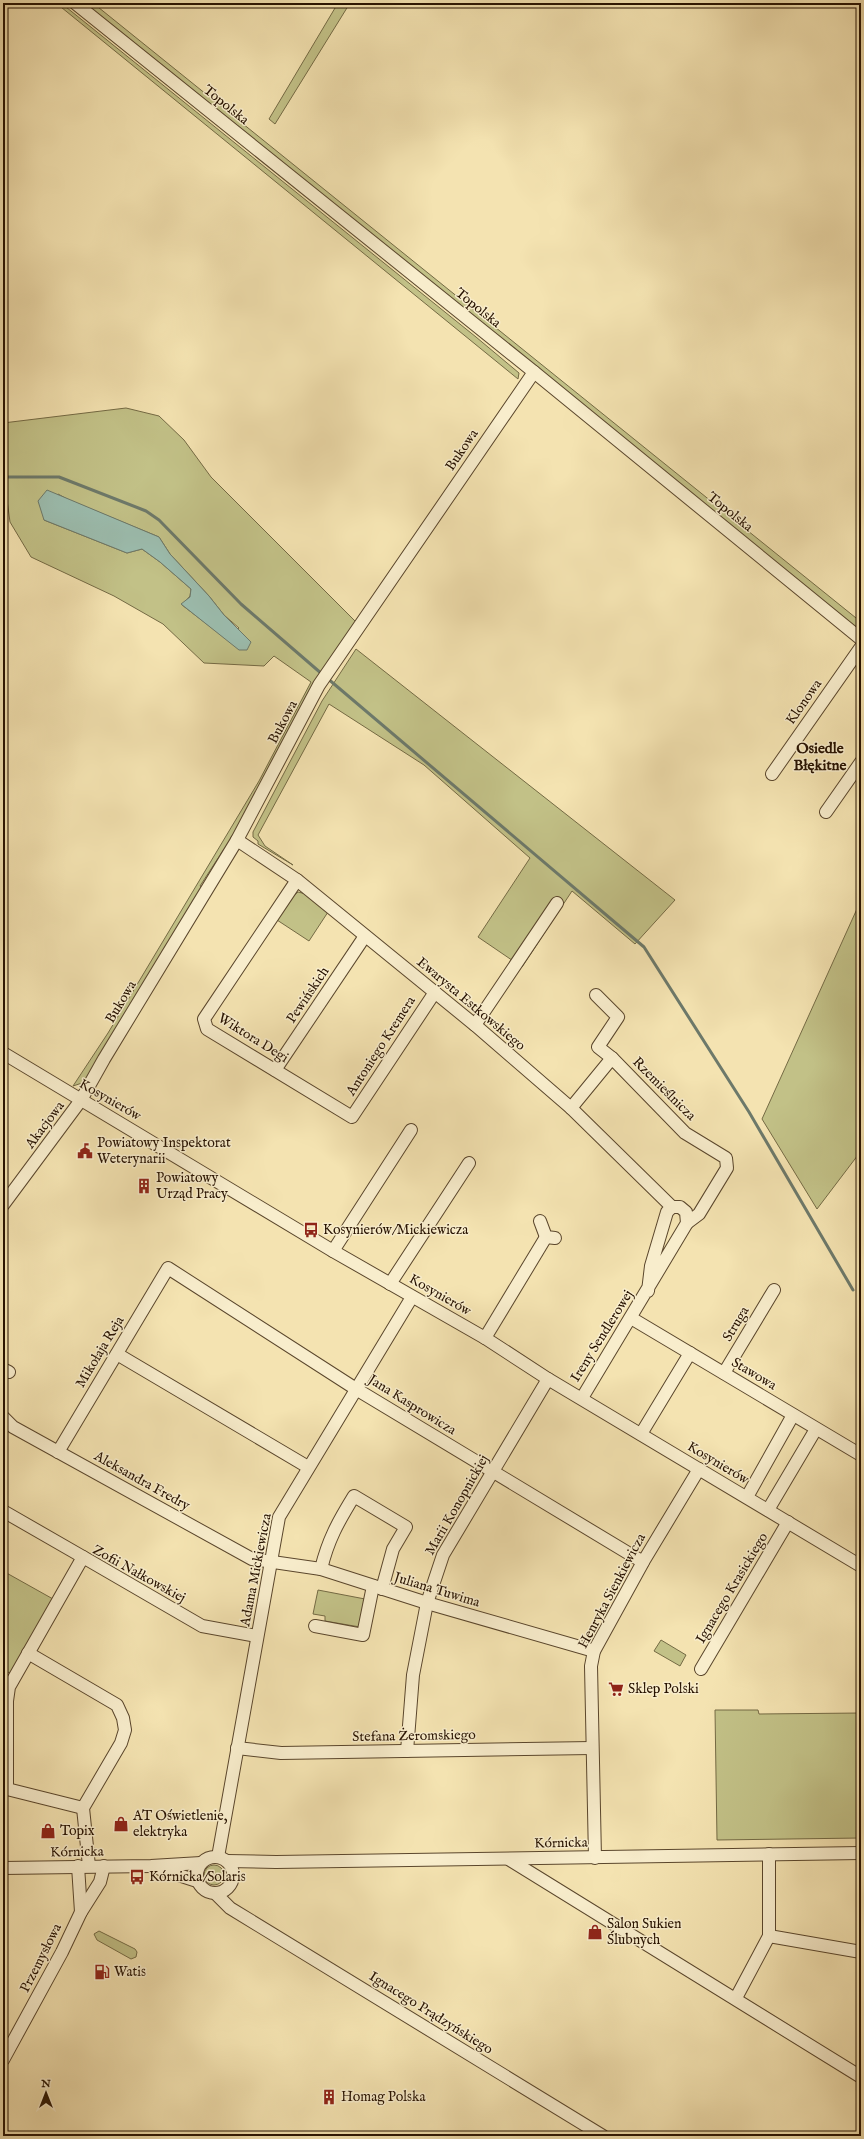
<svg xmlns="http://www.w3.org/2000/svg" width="864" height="2139" viewBox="0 0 864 2139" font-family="'IM FELL English',serif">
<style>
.green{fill:#c2c187;stroke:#746a44;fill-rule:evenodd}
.water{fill:#9cbeb0;stroke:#6d796a}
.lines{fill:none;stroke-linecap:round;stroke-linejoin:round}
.stream{stroke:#6d796a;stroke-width:3}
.minor-casing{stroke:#5a462c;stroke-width:14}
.minor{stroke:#f8edcc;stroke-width:12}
.labels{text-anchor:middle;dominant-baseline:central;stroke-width:3;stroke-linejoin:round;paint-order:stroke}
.street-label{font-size:14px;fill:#271200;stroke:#f8edcc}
.poi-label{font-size:14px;fill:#271200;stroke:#f8edcc;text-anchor:start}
.neighbourhood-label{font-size:15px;font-weight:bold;fill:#271200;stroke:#f8edcc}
</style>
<rect width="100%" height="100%" fill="#f4e3b1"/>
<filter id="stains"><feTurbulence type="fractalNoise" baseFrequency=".005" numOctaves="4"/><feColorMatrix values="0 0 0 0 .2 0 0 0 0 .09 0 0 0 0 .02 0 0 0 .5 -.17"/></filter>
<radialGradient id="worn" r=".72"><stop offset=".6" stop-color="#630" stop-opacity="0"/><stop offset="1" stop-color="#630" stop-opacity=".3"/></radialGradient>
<g class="green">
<polygon points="56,3 61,3 476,337 519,373 518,379"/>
<polygon points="82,3 93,3 861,622 861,632"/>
<polygon points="338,3 350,3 275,124 269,119"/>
<path d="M126,408L159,416L184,440L211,477L356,622L226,850L224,849L200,886L203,888L85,1084L82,1083L73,1086L108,1033L259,781L311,682L274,656L264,666L204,663L163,624L114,596L31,557L10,522L5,485H3V423ZM58,494L69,500L159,537L170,554L209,596L224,615L239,628L225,638L182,605L190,596L191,589L160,562L142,549L127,553L44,520Z"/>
<polygon points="356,649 675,900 635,944 572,891 522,967 478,937 530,858 424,765 329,704 258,835 265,846 293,865 258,844 258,841 253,837 253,832 322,701"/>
<polygon points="298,892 306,894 328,912 309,941 277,920 292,897"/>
<polygon points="861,900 861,1151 817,1209 762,1119"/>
<polygon points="3,1571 53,1599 10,1673 3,1670"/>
<polygon points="318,1590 365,1599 360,1627 325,1621 325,1616 313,1614"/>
<polygon points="661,1640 686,1655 680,1666 654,1651"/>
<polygon points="715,1710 758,1710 759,1714 861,1713 861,1838 717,1840"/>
<circle cx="214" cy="1875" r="10"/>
<polygon points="99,1931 135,1949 137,1952 136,1957 131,1959 97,1940 94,1934"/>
</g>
<polygon class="water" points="47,490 159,537 170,554 209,596 224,615 251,642 247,650 239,650 181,604 190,597 191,589 160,562 142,549 127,553 44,520 38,501"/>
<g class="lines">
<g class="stream">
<polyline points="3,477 59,477 146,511 159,520 241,604 322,674"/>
<polyline points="327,678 644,947 749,1112 853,1290"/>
<polyline points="858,1299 861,1306"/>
</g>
<g class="minor-casing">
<g id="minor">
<polyline points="75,3 534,372 861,639"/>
<polyline points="772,774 861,647"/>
<polyline points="826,812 861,762"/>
<polyline points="237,840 297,880 475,1025 571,1108 672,1207"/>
<polyline points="297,880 204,1019 207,1029 352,1117 435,992"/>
<polyline points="596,995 618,1017 598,1047 612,1058"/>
<polyline points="475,1025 557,903"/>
<polyline points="3,1053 333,1251 485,1338 548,1379 861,1566"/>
<polyline points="275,1070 365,936"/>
<polyline points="571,1108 612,1058 685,1133 726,1158 727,1168 699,1214 687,1223"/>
<polyline points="3,1205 81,1100 104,1059 237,840 319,685 534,372"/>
<polyline points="540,1221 546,1237 555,1238"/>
<polyline points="333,1251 411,1130"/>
<polyline points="390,1284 469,1163"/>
<polyline points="631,1318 861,1455"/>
<polyline points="485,1338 546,1237"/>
<polyline points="117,1354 308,1467"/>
<polyline points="3,1369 9,1372"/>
<polyline points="724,1373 774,1290"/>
<polyline points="582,1398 687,1223 686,1212 680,1207 672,1207 667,1212 651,1266 648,1291"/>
<polyline points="3,1417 13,1427 252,1559 321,1569 427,1603 594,1651"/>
<polyline points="641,1434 690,1353"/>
<polyline points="58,1452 168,1268 356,1389 643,1562"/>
<polyline points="747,1497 793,1415"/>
<polyline points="768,1510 816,1429"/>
<polyline points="3,1511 83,1557"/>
<path d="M321,1569C328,1540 338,1522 354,1496L406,1527L393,1549L382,1589"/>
<polyline points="315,1626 363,1635 373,1586"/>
<polyline points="28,1653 117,1705 123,1718 125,1730 121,1743 83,1808 89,1866"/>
<polyline points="701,1669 788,1522"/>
<polyline points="237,1748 281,1753 592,1748"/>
<polyline points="407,1751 413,1675 427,1603 443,1555 548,1379"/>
<polyline points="3,1788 83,1808"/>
<polyline points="7,1788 7,1701 9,1687 83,1557 202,1626 257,1636"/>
<polyline points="218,1857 279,1517 412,1297"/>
<circle cx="215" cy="1875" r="18"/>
<polyline points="595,1858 591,1666 594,1651 643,1562 699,1469"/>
<polyline points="510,1860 861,2077"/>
<polyline points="227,1861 276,1862 861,1853"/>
<polyline points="78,1866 81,1912"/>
<polyline points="3,1868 151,1866 201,1863"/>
<polyline points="160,1869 197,1881"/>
<polyline points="215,1893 230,1908 603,2136"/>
<polyline points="769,1936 861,1952"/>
<polyline points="736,1998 769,1936 769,1854"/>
<polyline points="3,2060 62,1952 81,1912 100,1882 104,1866"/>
</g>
</g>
<use href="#minor" class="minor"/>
</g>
<defs>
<g id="civic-bare" transform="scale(1.2)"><path d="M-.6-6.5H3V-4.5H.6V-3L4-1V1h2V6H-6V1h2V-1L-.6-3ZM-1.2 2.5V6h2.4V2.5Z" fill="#8f2418" stroke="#f8edcc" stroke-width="2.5" paint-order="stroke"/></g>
<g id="building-bare" transform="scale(1.2)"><path d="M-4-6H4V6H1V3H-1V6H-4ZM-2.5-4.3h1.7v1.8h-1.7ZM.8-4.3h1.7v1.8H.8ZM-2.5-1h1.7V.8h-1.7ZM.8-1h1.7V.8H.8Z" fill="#8f2418" stroke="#f8edcc" stroke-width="2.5" paint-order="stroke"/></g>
<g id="bus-bare" transform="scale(1.2)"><path d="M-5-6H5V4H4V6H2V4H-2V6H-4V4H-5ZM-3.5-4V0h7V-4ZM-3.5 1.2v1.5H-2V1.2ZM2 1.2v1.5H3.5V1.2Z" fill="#8f2418" stroke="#f8edcc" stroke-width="2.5" paint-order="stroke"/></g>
<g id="supermarket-bare" transform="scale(1.2)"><path d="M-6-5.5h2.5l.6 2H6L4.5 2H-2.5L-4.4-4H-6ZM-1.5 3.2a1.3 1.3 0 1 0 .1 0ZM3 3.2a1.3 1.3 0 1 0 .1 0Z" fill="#8f2418" stroke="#f8edcc" stroke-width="2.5" paint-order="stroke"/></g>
<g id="shop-bare" transform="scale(1.2)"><path d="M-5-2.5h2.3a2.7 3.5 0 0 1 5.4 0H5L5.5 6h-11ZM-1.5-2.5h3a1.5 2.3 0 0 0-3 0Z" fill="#8f2418" stroke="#f8edcc" stroke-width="2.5" paint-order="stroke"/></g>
<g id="fuel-bare" transform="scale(1.2)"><path d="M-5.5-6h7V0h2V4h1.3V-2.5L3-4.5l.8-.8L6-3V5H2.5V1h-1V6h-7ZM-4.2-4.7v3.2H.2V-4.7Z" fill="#8f2418" stroke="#f8edcc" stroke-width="2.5" paint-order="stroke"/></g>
</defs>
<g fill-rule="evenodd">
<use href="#civic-bare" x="85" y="1151"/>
<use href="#building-bare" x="144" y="1186"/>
<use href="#bus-bare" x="311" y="1230"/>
<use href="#supermarket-bare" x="616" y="1689"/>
<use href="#shop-bare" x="121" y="1824"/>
<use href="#shop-bare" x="48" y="1831"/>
<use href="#bus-bare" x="137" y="1877"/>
<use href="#shop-bare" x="595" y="1932"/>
<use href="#fuel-bare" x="102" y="1972"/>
<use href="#building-bare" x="329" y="2097"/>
</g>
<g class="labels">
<g class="street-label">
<text transform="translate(226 105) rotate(39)">Topolska</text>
<text transform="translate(478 308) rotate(39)">Topolska</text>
<text transform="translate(462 450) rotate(-56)">Bukowa</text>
<text transform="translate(730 512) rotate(39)">Topolska</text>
<text transform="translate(804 702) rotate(-55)">Klonowa</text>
<text transform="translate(283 722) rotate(-62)">Bukowa</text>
<text transform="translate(308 995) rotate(-56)">Pewińskich</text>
<text transform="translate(121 1002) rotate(-59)">Bukowa</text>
<text transform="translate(471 1004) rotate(40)">Ewarysta Estkowskiego</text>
<text transform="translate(253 1038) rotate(32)">Wiktora Degi</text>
<text transform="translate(381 1046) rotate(-57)">Antoniego Kremera</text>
<text transform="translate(664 1089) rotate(45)">Rzemieślnicza</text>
<text transform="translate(110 1100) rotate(30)">Kosynierów</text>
<text transform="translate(45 1125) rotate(-53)">Akacjowa</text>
<text transform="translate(440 1295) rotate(30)">Kosynierów</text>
<text transform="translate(736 1324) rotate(-59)">Struga</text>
<text transform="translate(602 1336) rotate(-58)">Ireny Sendlerowej</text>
<text transform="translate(100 1352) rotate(-59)">Mikołaja Reja</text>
<text transform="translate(754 1374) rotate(31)">Stawowa</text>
<text transform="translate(412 1405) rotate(32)">Jana Kasprowicza</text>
<text transform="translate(718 1463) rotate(31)">Kosynierów</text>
<text transform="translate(142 1481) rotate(29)">Aleksandra Fredry</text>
<text transform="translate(457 1505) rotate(-60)">Marii Konopnickiej</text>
<text transform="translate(256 1570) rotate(-79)">Adama Mickiewicza</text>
<text transform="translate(139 1574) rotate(29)">Zofii Nałkowskiej</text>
<text transform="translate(732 1588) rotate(-59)">Ignacego Krasickiego</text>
<text transform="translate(437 1590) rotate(17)">Juliana Tuwima</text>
<text transform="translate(612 1591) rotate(-62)">Henryka Sienkiewicza</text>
<text transform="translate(414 1736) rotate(-1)">Stefana Żeromskiego</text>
<text transform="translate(561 1843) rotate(-1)">Kórnicka</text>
<text transform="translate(77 1852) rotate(-1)">Kórnicka</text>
<text transform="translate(41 1958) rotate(-63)">Przemysłowa</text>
<text transform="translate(431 2013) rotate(32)">Ignacego Prądzyńskiego</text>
</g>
<g class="poi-label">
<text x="97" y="1143">Powiatowy Inspektorat<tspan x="97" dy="16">Weterynarii</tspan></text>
<text x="156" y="1178">Powiatowy<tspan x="156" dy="16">Urząd Pracy</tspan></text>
<text x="323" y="1230">Kosynierów/Mickiewicza</text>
<text x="628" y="1689">Sklep Polski</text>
<text x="133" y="1816">AT Oświetlenie,<tspan x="133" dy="16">elektryka</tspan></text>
<text x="60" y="1831">Topix</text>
<text x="149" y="1877">Kórnicka/Solaris</text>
<text x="607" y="1924">Salon Sukien<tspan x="607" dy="16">Ślubnych</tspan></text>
<text x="114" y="1972">Watis</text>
<text x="341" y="2097">Homag Polska</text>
</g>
<g class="neighbourhood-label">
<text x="820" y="748">Osiedle<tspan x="820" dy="17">Błękitne</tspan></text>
</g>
</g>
<rect width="864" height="2139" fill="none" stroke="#f4e3b1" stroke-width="16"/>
<rect x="4" y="4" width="856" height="2131" fill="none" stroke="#271200" stroke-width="2"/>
<rect x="8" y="8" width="848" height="2123" fill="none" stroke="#271200"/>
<g transform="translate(46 2093)" stroke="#f8edcc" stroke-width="3" paint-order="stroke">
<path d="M0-3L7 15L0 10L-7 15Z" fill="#271200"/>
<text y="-6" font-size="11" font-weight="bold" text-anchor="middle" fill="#271200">N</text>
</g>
<rect width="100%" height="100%" filter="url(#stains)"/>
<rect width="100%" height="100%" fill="url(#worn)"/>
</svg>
